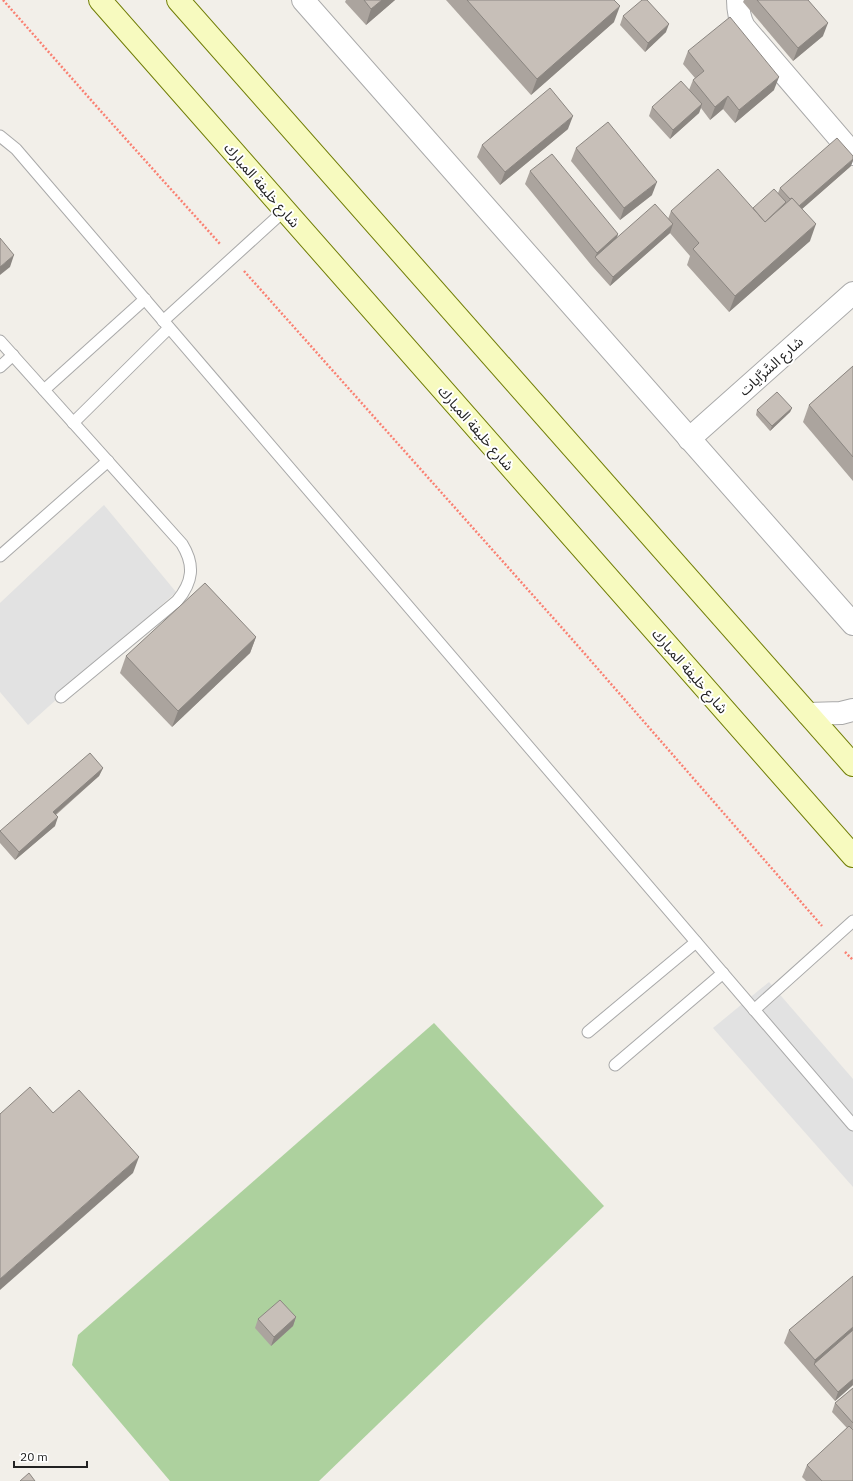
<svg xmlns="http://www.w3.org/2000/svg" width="853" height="1481" viewBox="0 0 853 1481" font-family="'IBM Plex Sans','Noto Sans Arabic',sans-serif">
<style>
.forest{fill:#add19e}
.parking{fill:#e2e2e2}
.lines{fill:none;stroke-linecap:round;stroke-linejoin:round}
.service-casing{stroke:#a9a9a9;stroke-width:13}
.minor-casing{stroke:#a9a9a9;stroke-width:24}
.secondary-casing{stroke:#707d05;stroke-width:24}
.path{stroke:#fa8072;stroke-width:2.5;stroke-dasharray:2 2;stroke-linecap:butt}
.service{stroke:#fff;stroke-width:11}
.minor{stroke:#fff;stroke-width:22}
.secondary{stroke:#f7fabf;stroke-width:22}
.wall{fill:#aba49e}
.shaded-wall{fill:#8b8681}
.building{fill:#c7bfb8;stroke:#8b8681}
.labels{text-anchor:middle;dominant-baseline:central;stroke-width:4;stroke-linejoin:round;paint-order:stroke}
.street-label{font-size:14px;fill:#222;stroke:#fff}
</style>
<rect width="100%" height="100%" fill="#f2efe9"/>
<polygon class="forest" points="434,1023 604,1206 319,1481 170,1481 72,1365 78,1335"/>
<g class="parking">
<polygon points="104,505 176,592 28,725 0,692 0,603"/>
<polygon points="769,982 853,1079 853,1187 713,1028"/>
</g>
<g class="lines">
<g class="service-casing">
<g id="service">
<polyline points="0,136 16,149 853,1125"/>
<polyline points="163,321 285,210"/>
<path d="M0,341L182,544C195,565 193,582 177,601L61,697"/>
<polyline points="0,367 13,355"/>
<polyline points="44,390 145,299"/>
<polyline points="73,423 169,328"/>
<polyline points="0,556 108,461"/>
<polyline points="754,1010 853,921"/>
<polyline points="588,1032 696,942"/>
<polyline points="615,1065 723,973"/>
</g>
</g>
<g class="minor-casing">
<g id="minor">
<polyline points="303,0 853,624"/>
<path d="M738,0C738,10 739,18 744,27L853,154"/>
<polyline points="689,439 853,293"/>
<polyline points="808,714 841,713 853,710"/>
</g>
</g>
<g class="secondary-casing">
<g id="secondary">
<polyline points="100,0 853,856"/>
<polyline points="178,0 853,765"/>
</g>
</g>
<g class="path">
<polyline points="3,0 98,108 221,245"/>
<polyline points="244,271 571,638 822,926"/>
<polyline points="845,952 853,960"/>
</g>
<use href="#service" class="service"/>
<use href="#minor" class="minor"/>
<use href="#secondary" class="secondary"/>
</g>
<g class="wall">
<polygon points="346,0 395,0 366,25 345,2"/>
<polygon points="446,0 614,0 614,22 531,95"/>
<polygon points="744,0 808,0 823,36 793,61 743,2"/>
<polygon points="623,16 666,32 645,52 620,25"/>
<polygon points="688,51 774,90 735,123 723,109 710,120 701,108 699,113 670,139 649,116 652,107 689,90 693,80 695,78 683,64"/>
<polygon points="568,129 500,185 477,157 482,145"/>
<polygon points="576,148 652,195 620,220 571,161"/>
<polygon points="851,166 802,209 810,241 729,312 687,265 690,256 670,233 610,286 592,266 525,184 530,171 618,234 617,238 668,219 671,211 753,208 778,193 780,188"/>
<polygon points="853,366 853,481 803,422 809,405"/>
<polygon points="792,408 790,412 770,431 756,415 757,410"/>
<polygon points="256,637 250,653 172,727 120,673 126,656"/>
<polygon points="103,768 99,776 56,815 55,826 15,860 0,843 0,831"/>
<polygon points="853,1276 853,1385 835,1401 784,1343 789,1330"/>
<polygon points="296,1317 293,1326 271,1346 255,1328 258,1319"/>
<polygon points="853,1388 853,1481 806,1481 802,1477 807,1465 847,1428 832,1412 835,1403"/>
</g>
<g class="shaded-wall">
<polygon points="382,0 395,0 366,25 371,9"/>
<polygon points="620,6 614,22 531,95 537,79"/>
<polygon points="828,23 823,36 793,61 798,48"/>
<polygon points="669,24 666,32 645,52 648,43"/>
<polygon points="779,77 774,90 735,123 739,110"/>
<polygon points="728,96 723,109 710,120 715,107"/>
<polygon points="702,104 699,113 670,139 673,130"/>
<polygon points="573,116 568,129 500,185 505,172"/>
<polygon points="853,159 853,161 851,166 794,216 797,208"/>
<polygon points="657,182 652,195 620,220 624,208"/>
<polygon points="673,224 670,233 610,286 613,277"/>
<polygon points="816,224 810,241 729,312 735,296"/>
<polygon points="618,234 613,247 595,257 597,253"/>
<polygon points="14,255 10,267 0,275 0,267"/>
<polygon points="792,408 790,412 770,431 772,426"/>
<polygon points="256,637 250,653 172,727 178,711"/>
<polygon points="103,768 99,776 49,820 53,812"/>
<polygon points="58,817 55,826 15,860 19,852"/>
<polygon points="139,1157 133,1173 0,1290 0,1279"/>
<polygon points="296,1317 293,1326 271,1346 274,1337"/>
<polygon points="853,1327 853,1336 814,1364 815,1360"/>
<polygon points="853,1379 853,1385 835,1401 838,1392"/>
</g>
<g class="building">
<polygon points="364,0 382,0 371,9"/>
<polygon points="467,0 614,0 620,6 537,79"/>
<polygon points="642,0 647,0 669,24 648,43 623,16"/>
<polygon points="757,0 808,0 828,23 798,48"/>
<polygon points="730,17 779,77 739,110 728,96 715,107 693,80 704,71 688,51"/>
<polygon points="681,81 702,104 673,130 652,107"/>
<polygon points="550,88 573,116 505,172 482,145"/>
<polygon points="608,122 657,182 624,208 576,148"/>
<polygon points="837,138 853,156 853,159 799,206 792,198 790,199 780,188"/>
<polygon points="552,154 618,234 597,253 530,171"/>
<polygon points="718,169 765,222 792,198 816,224 735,296 693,249 699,243 671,211"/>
<polygon points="774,189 786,202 765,222 753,208"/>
<polygon points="655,204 673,224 613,277 595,257"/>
<polygon points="0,238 14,255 0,267"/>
<polygon points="853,366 853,457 809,405"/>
<polygon points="777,392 792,408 772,426 757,410"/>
<polygon points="205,583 256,637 178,711 126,656"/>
<polygon points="90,753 103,768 53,812 58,817 19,852 0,831"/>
<polygon points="30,1087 53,1113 79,1090 139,1157 0,1279 0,1114"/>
<polygon points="853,1276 853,1327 815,1360 789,1330"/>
<polygon points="280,1300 296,1317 274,1337 258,1319"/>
<polygon points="853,1330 853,1379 838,1392 814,1364"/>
<polygon points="853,1388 853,1423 835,1403"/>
<polygon points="849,1426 853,1430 853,1481 822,1481 807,1465"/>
<polygon points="29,1473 35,1481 20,1481"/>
</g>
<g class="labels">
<g class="street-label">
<text transform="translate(262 185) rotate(49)">شارع خليفة المبارك</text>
<text transform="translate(771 366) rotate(-42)">شارع السَّرَّايات</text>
<text transform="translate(476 428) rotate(49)">شارع خليفة المبارك</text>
<text transform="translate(690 671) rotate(49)">شارع خليفة المبارك</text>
</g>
</g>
<path d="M14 1461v6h73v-6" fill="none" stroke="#222222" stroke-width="2"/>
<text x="20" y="1461" font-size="12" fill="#222222" stroke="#ffffff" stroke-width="3" paint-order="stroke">20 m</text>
</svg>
